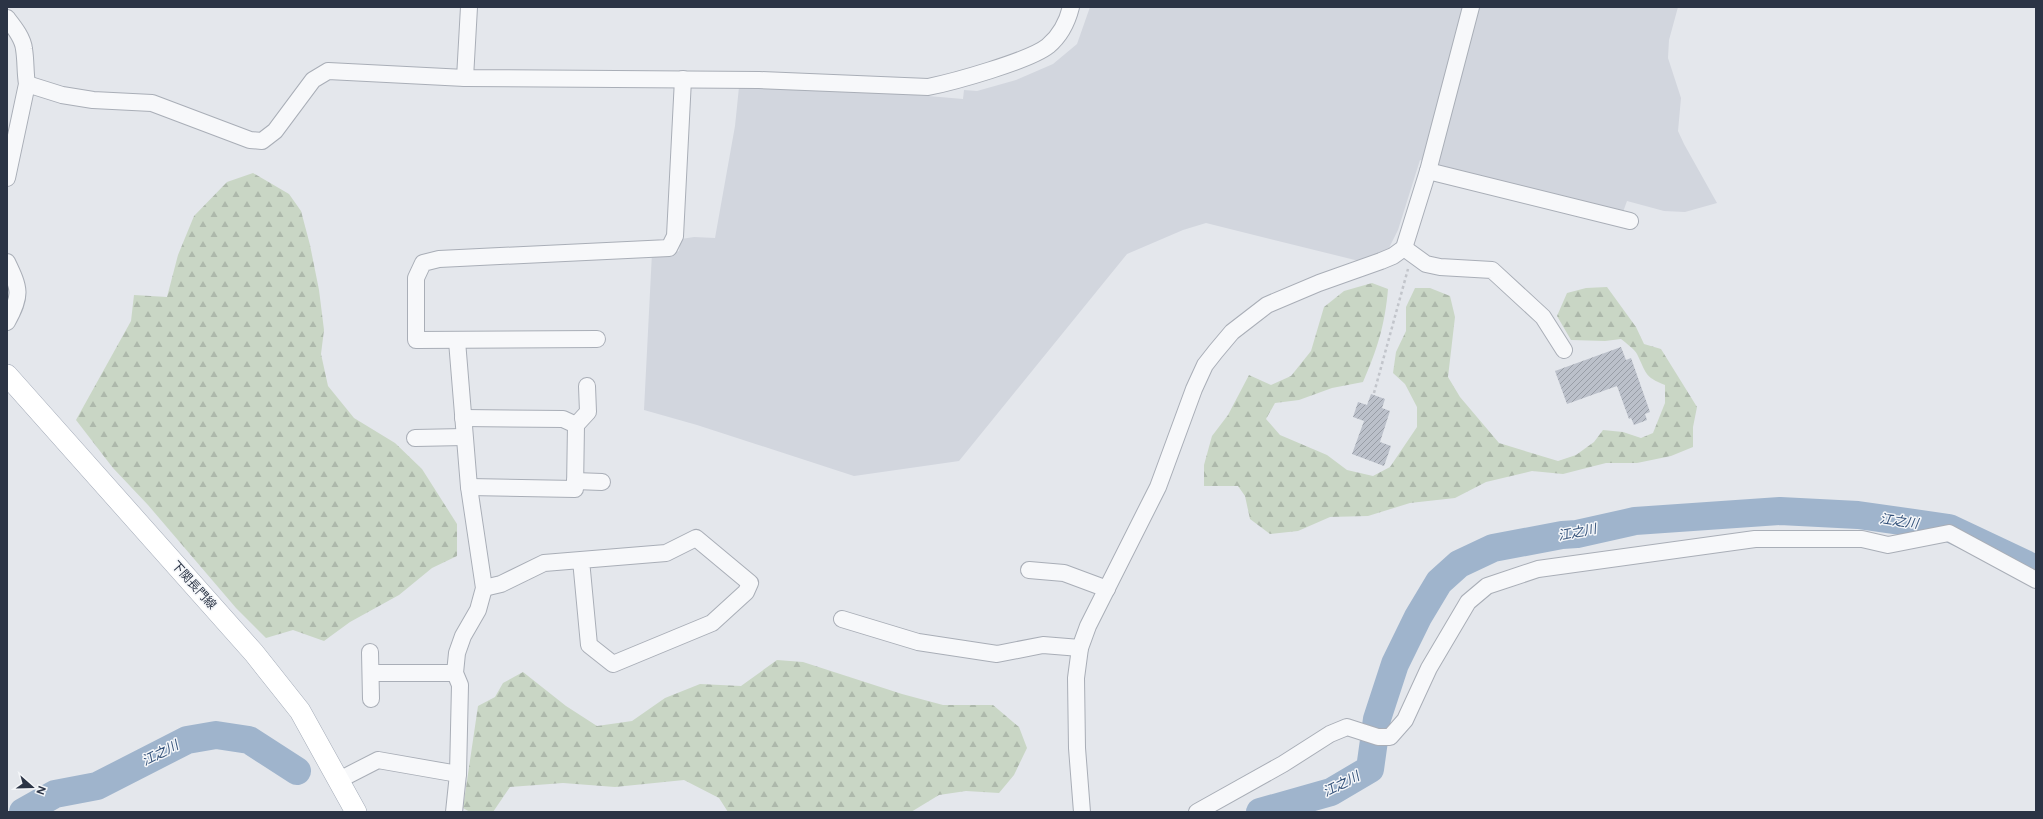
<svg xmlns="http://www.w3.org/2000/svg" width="2043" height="819" viewBox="0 0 2043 819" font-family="Figtree,'Noto Sans JP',sans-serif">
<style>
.built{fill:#d2d6de}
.forest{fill:url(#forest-firs)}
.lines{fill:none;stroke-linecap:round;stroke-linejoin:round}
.river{stroke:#9fb4cc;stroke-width:28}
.building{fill:url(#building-hatch)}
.minor-casing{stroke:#a9aeb7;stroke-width:18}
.major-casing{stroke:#a3abb8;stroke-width:22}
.path{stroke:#c2c5cb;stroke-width:2.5;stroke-dasharray:3 3;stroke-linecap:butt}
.minor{stroke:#f7f8fa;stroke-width:16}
.major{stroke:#fff;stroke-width:21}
.labels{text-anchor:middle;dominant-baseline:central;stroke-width:3;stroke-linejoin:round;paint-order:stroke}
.street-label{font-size:12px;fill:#2b3445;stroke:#f4f6f9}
.water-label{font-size:13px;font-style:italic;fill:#34527a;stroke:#f4f6f9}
</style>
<defs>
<pattern id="forest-firs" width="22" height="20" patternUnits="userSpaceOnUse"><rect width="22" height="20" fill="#c9d6c5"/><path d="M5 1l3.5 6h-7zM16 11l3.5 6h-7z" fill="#adb8ab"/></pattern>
<pattern id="building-hatch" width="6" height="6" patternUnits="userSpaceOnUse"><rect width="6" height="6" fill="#bbc0ca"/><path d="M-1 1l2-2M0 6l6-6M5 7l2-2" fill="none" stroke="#989da6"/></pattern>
</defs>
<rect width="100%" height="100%" fill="#e4e7ec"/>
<polygon class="built" points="1090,7 1678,7 1669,40 1668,58 1681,98 1678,131 1684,144 1717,203 1685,212 1664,211 1627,201 1623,212 1420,160 1398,230 1388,250 1363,262 1206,223 1183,230 1127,254 959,461 854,476 697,425 644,410 652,253 674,253 679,251 681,239 694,237 715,238 735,126 739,87 859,90 963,99 964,90 977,91 1016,80 1053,64 1077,44"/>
<g class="forest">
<polygon points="253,173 289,194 301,211 310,245 319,290 324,330 321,354 328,386 354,418 395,443 422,469 457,524 457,556 432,568 399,595 350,622 324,641 293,630 266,638 236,608 148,505 113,468 76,420 131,321 134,295 167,297 178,255 194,216 227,182"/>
<path d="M1372,283L1388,289C1385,325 1377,350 1363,382L1332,388L1299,400L1275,403L1266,419L1280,435L1327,455L1347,470L1373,476L1390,467L1417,427V407L1405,384L1393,373L1396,352L1406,331V307L1415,288H1430L1450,296L1455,317L1448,377L1460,397L1499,443L1558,461L1576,455L1594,442L1603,430L1623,432L1641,438L1653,433L1665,403V385C1644,377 1646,372 1637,354C1634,349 1626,343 1621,339L1605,341L1571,340L1557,316L1567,293L1586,288L1607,287L1636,327L1644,344L1661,349L1697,407L1693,427V447L1671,456L1637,463H1606L1563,474L1532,471L1486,482L1455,498L1410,503L1368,516L1330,517L1298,531L1270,534L1250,519L1245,496L1238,486H1204V465L1212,436L1228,415L1249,375L1271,385L1291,376L1311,351L1324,307L1344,291Z"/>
<polygon points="777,660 803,662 902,694 943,705 993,705 1019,727 1027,748 1014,775 999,793 966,791 939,795 911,812 728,812 719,798 684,780 615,787 563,783 510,787 493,812 470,812 463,808 478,706 495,697 503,683 523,672 566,706 597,726 632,721 665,698 700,684 741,686"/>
</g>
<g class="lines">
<g class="river">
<polyline points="23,812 55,794 97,786 187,740 216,735 249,740 297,771"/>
<polyline points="1260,812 1331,792 1370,769 1377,719 1395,664 1418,617 1439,582 1459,564 1493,548 1562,535 1577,534 1635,521 1780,511 1858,515 1949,528 2036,569"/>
</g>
</g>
<g class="building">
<polygon points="1621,347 1626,360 1631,358 1650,412 1645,414 1647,420 1634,425 1631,418 1629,419 1617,386 1567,404 1555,371"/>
<polygon points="1371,394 1385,399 1382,408 1390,411 1380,442 1391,446 1384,466 1352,454 1364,421 1353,417 1358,402 1367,405"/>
</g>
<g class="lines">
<g class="minor-casing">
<g id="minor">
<path d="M7,18C14,27 23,38 24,49C26,61 25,72 27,84L7,178"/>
<polyline points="465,78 469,7"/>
<path d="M27,84L62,95L93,100L152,103L250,140L262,141L275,131L313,80L328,71L465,78L759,80L928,87C953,82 1029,61 1048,46C1060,36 1067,23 1071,7"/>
<polyline points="1428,171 1630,221"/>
<polyline points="1404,248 1426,264 1440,267 1492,270 1543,317 1564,350"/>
<path d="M7,262C20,289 22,295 7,322"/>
<polyline points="597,339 416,340 416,278 423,263 439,259 669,248 675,236 683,79"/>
<polyline points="463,418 563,419 576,425 575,489 469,487"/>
<polyline points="576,425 588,412 587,386"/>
<polyline points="415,438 464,437"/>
<polyline points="575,481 602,482"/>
<polyline points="1029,570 1064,573 1107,589"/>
<polyline points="484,588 501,584 544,563 666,553 696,538 750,583 746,592 712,623 613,664 589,645 581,560"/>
<polyline points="842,619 918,642 997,654 1043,645 1080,648"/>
<polyline points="370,652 371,699"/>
<polyline points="371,673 455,673"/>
<polyline points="339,780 378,760 458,774"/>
<polyline points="454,812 458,774 460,685 455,673 457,653 463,636 478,610 484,588 469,487 457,341"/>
<polyline points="1082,812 1077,748 1076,678 1080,648 1088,626 1158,487 1194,389 1205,365 1216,351 1232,332 1267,305 1319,283 1381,261 1393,256 1404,248 1428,171 1471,7"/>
<polyline points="1197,812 1283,764 1330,734 1347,727 1378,737 1390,737 1405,720 1429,668 1468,602 1487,586 1538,569 1755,539 1862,539 1888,545 1949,533 2036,580"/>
</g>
</g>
<g class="major-casing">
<polyline id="major" points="7,375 254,653 300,711 356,812"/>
</g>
<polyline class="path" points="1374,393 1408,269"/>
<use href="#minor" class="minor"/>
<use href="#major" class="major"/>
</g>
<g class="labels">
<g class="street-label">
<text transform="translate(194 585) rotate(48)">下関長門線</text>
</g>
<g class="water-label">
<text transform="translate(1899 521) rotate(8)">江之川</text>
<text transform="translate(1577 532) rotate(-11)">江之川</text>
<text transform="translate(160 753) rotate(-27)">江之川</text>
<text transform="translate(1341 784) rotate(-27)">江之川</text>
</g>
</g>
<rect width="2043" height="819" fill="none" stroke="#2b3445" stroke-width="16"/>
<g transform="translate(32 787) rotate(110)" stroke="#f4f6f9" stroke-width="3" paint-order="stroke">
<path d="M0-3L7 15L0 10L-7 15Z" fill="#2b3445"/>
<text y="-6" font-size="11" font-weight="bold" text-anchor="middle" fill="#2b3445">N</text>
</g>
</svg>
